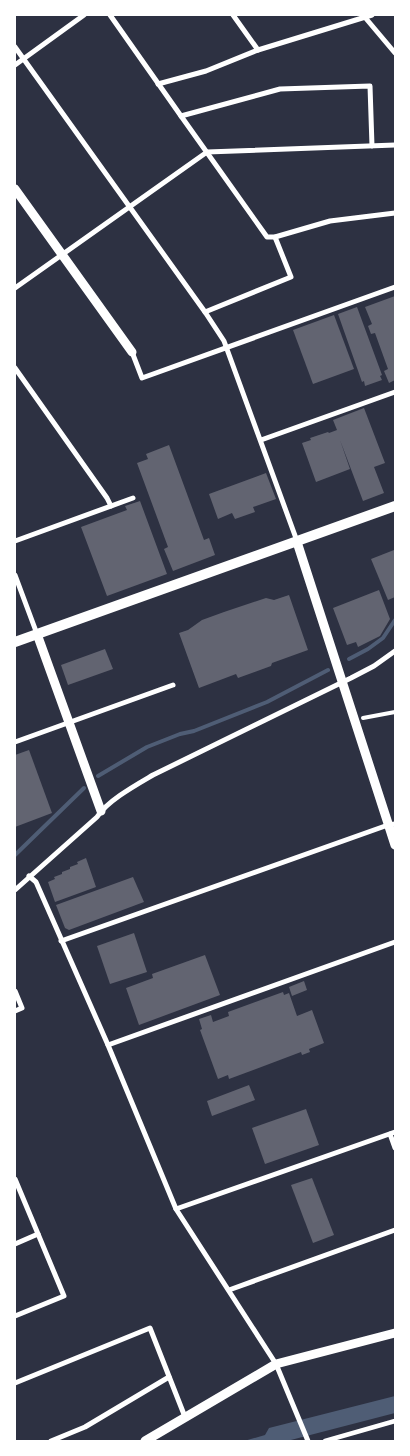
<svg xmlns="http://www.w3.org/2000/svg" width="410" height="1456" viewBox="0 0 410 1456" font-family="'Work Sans',sans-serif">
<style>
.water{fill:#4f5d75}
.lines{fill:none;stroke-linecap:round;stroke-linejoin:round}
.stream{stroke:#4f5d75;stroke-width:4}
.building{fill:#626471}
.service{stroke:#fff;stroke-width:4}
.pedestrian{stroke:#fff;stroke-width:4.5}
.minor{stroke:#fff;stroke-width:5}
.tertiary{stroke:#fff;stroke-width:9}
.secondary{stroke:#fff;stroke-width:10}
</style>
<rect width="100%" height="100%" fill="#2d3142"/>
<polygon class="water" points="395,1396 395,1413 287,1441 244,1441 265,1435 269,1428"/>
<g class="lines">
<g class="stream">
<polyline points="349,659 368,649 383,638 395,620"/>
<polyline points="98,776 147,747 180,734 194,731 267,702 328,670"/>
<polyline points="15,855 84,788"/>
</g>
</g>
<g class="building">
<polygon points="395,296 395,380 389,383 384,371 388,369 375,333 371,334 368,326 372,324 365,307"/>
<polygon points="357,307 382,375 380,376 382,380 365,386 364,381 362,382 338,314"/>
<polygon points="334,315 354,369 313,384 293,330"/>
<polygon points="364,408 385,463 374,467 384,493 363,501 340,440 350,469 316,482 302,443 311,440 310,438 328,432 329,433 337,430 333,420"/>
<polygon points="169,445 204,540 209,538 215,555 173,571 164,549 168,547 137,463 148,459 146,454"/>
<polygon points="266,473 276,499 253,507 255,512 235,519 232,513 218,519 209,494"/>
<polygon points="140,501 167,574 107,596 81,527 127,510 125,506"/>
<polygon points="394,550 395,597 388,600 371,559"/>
<polygon points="379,590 390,619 380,636 358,647 356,642 347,645 333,608"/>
<polygon points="289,595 308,650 272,663 271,666 238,678 236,674 199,688 179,633 188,630 202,620 224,612 266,598 274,600"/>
<polygon points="105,649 113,669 68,685 61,665"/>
<polygon points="29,750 52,813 15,827 15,755"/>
<polygon points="86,858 96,887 55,902 48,882 55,879 54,877 62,874 62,872 70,869 70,867 78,864 77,862"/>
<polygon points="133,877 144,902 69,930 65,928 56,905"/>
<polygon points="134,933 147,972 110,984 97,946"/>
<polygon points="205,955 220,995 139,1025 126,988 153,978 152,974"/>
<polygon points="304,981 307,990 292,996 289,987"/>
<polygon points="283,992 284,995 289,993 297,1016 312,1010 324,1043 309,1049 310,1052 302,1055 301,1052 229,1079 228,1075 218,1079 200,1030 202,1029 199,1019 211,1015 213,1022 229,1016 228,1012"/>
<polygon points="249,1085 255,1100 212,1116 207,1101"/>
<polygon points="306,1109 319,1145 265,1164 252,1128"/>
<polygon points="312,1178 334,1235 313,1243 291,1185"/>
</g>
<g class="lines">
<polyline class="service" points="363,718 395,712"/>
<polyline class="pedestrian" points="325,1441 395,1421"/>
<g class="minor">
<polyline points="110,15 181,116 267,237 275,237 330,221 395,213"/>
<polyline points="233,15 258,50"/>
<polyline points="363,15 395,53"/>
<polyline points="15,47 205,312 224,341 297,541"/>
<polyline points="15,65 84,15"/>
<polyline points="158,84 206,71 258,50 372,15"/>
<polyline points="181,116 280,89 370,86 372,146"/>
<polyline points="15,288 207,152 395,145"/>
<polyline points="205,312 291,277 275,237"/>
<polyline points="132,352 142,378 395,287"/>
<polyline points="15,368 107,498 111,506"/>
<polyline points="261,440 395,392"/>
<polyline points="15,541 133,498"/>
<polyline points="15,575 37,634"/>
<polyline points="15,742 173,685"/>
<polyline points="29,876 36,882 108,1045 176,1209 276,1364 308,1441"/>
<path d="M15,890L97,817C107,801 136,785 153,775L351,678L374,666L395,651"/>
<polyline points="61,941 388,825 395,824"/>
<polyline points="15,991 22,1008 15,1011"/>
<polyline points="108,1045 395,942"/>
<polyline points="390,1134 395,1148"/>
<polyline points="15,1179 64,1296 15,1316"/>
<polyline points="176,1209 395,1132"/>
<polyline points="15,1244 38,1234"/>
<polyline points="229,1290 395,1230"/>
<polyline points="15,1383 150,1328 185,1417"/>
<polyline points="51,1441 85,1427 169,1377"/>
</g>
<g class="tertiary">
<polyline points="15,189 132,352"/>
<polyline points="297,542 395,845"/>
<polyline points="37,634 101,811"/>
<polyline points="145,1441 276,1364 395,1333"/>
</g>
<polyline class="secondary" points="15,642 395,506"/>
</g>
<rect width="410" height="1456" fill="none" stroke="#ffffff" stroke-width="32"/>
</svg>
